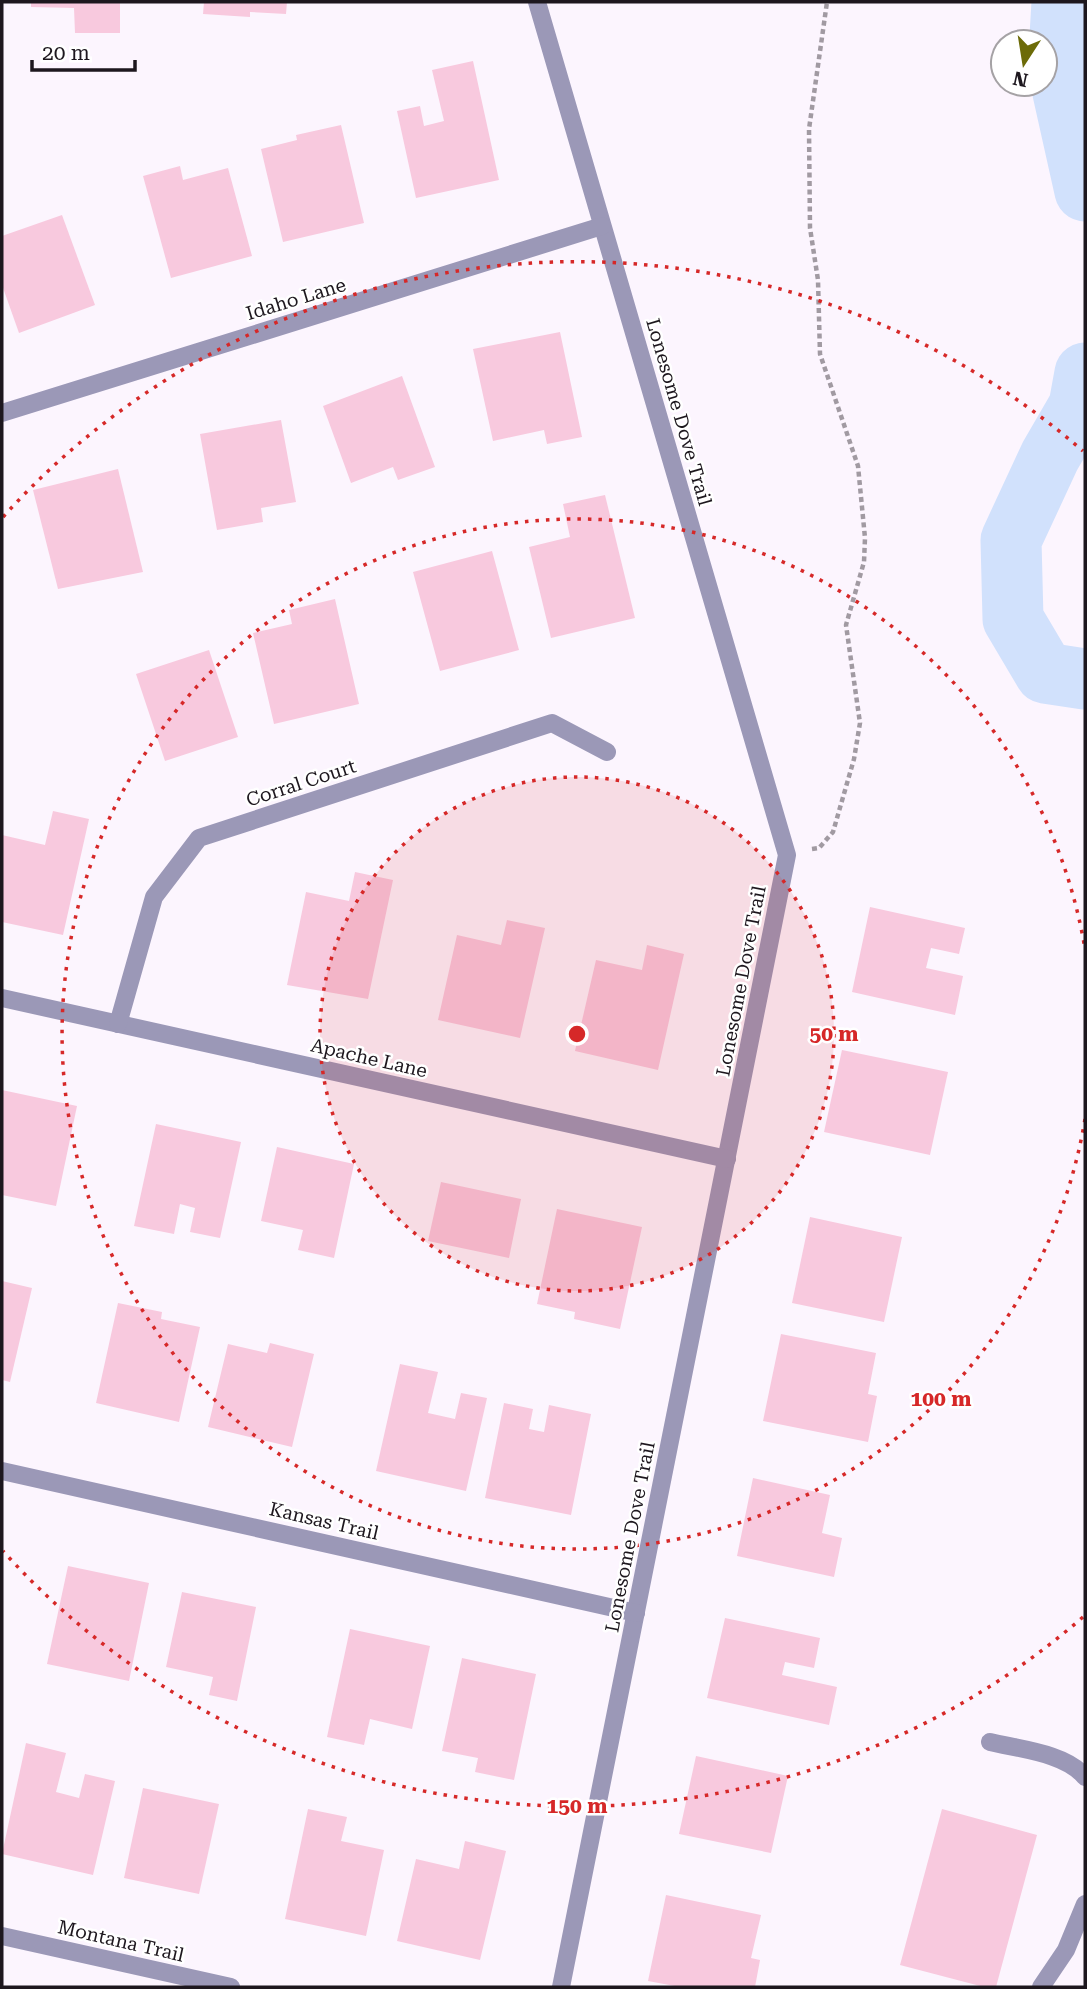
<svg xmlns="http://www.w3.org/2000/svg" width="1087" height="1989" viewBox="0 0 1087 1989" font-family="'Roboto Serif',serif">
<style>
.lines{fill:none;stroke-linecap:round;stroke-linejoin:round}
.river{stroke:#d1e1fc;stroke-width:61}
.building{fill:#f8c9de}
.path{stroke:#a19aa2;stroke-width:4.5;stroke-dasharray:5 3.5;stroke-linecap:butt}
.service{stroke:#9b98b7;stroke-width:18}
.minor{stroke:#9b98b7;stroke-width:18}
.ring{fill:none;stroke:#d62828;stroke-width:3.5;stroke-dasharray:3.5 7}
.labels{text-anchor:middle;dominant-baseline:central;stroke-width:5;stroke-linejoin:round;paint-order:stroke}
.street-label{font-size:19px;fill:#1d171e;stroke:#fff}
.centre{fill:#d62828;stroke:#fff;stroke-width:3.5}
.ring-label{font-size:21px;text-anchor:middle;font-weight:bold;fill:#d62828;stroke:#fff;stroke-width:5;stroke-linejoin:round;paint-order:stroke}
</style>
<rect width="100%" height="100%" fill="#fcf5fe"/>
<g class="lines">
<g class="river">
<polyline points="1062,2 1058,70 1085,191"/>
<polyline points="1085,373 1079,406 1050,456 1011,540 1013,619 1045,673 1085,679"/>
</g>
</g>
<g class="building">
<polygon points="31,2 120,2 120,33 75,33 74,8 31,7"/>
<polygon points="204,2 287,2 286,14 250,12 250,17 203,14"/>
<polygon points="473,61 499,180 416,198 397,111 420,106 424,126 444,121 432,70"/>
<polygon points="341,125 364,223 283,242 261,149 297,140 296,135"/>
<polygon points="180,166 183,180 228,168 252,256 171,278 143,176"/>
<polygon points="62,215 95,305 19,333 2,285 2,236"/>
<polygon points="560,332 582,437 547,444 544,430 493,441 473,349"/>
<polygon points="402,376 435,467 398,480 393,467 351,483 323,406"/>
<polygon points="281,420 296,502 261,508 263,522 217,530 200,434"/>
<polygon points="118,469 143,572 58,589 33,490"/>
<polygon points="605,495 635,618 551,638 529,547 570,537 563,504"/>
<polygon points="492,551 519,650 440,671 413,572"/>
<polygon points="335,599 359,704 274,724 253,633 292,624 289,610"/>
<polygon points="209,650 238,737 165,761 136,674"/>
<polygon points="53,811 89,819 63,935 2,922 2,835 45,845"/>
<polygon points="355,872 393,880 368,999 287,985 306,892 349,901"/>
<polygon points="870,907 965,928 959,954 931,948 926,968 963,976 955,1015 852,992"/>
<polygon points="507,920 545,928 520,1038 438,1020 457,935 501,945"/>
<polygon points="647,945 684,954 658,1070 575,1051 596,960 642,970"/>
<polygon points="842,1050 948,1072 930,1155 824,1132"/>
<polygon points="2,1090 77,1106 56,1206 2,1195"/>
<polygon points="156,1124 241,1142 220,1238 190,1232 195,1208 180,1204 174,1234 134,1226"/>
<polygon points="277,1147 354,1164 334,1258 298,1250 303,1230 261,1221"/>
<polygon points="441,1182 521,1199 509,1258 428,1241"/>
<polygon points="557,1209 642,1227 620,1329 574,1319 575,1312 537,1304"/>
<polygon points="810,1217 902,1237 884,1322 792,1303"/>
<polygon points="2,1281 32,1288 10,1382 2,1380"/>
<polygon points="118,1303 162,1312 161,1319 200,1327 179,1422 96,1403"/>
<polygon points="781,1334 876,1353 868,1394 877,1396 868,1442 763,1421"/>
<polygon points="270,1343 314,1354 292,1447 208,1427 228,1344 267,1353"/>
<polygon points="400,1364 438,1372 428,1413 455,1419 461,1393 487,1398 466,1491 376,1471"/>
<polygon points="504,1403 533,1409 529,1429 544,1432 549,1405 591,1414 571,1515 485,1498"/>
<polygon points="753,1478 830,1495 822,1533 842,1538 834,1577 737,1556"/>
<polygon points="68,1566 149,1583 129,1681 47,1664"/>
<polygon points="182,1592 256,1607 237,1701 209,1695 213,1677 166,1667"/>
<polygon points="725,1618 820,1638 814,1668 785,1662 782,1675 837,1687 829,1725 707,1698"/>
<polygon points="350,1629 430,1646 412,1729 370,1719 364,1745 327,1737"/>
<polygon points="462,1658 536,1674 514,1780 475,1772 478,1758 442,1751"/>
<polygon points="26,1743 66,1753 56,1792 79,1798 85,1774 115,1781 93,1875 2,1854"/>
<polygon points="696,1756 788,1776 771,1853 679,1834"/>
<polygon points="143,1788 219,1804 199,1894 124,1878"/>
<polygon points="308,1809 347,1817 341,1841 384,1850 366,1936 285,1919"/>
<polygon points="942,1809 1037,1835 996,1987 984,1987 900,1965"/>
<polygon points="465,1841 506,1851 480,1960 397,1941 416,1859 459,1869"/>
<polygon points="666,1895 761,1915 751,1958 760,1960 755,1987 680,1987 648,1981"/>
</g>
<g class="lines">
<polyline class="path" points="812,849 819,848 833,832 854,759 860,723 846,625 864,562 865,538 858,466 820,354 818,280 810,228 809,129 827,2"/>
<g class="service">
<path d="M990,1742C1019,1749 1066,1753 1085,1777"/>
<polyline points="1041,1987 1066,1950 1085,1904"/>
</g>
<g class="minor">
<polyline points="537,2 787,855 561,1987"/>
<polyline points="2,413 602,226"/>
<polyline points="2,998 727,1159"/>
<polyline points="118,1024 154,897 199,838 552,723 607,752"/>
<polyline points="2,1471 636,1613"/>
<polyline points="2,1936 231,1987"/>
</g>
</g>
<circle cx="577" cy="1034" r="257" fill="#d62828" fill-opacity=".12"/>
<g class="ring">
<circle cx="577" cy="1034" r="257"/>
<path d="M1085 1119A515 515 0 1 1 1085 949"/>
<path d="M1083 1617A772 772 0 0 1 3 1551M3 517A772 772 0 0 1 1083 451"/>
</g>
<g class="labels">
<g class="street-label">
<text transform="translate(296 299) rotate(-17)">Idaho Lane</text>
<text transform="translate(679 412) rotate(74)">Lonesome Dove Trail</text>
<text transform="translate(301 783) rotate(-18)">Corral Court</text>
<text transform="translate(741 981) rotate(-79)">Lonesome Dove Trail</text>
<text transform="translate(369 1058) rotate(13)">Apache Lane</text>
<text transform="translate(324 1521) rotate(13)">Kansas Trail</text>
<text transform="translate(630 1537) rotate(-79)">Lonesome Dove Trail</text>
<text transform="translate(121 1941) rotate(13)">Montana Trail</text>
</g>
</g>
<circle cx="577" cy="1034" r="10" class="centre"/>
<g class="ring-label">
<text x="834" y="1041">50 m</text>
<text x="941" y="1406">100 m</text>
<text x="577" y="1813">150 m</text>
</g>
<rect width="1087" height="1989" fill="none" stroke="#1d171e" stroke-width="7"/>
<g transform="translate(1024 63) rotate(192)"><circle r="33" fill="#ffffff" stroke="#a5a2a5" stroke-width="2"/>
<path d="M0-5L12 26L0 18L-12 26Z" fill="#6c6b08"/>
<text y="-10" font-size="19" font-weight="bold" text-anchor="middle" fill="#1d171e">N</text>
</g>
<path d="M32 60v10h103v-10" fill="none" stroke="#1d171e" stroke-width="3.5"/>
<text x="42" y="60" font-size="21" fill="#1d171e" stroke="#ffffff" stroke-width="5" paint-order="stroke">20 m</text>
</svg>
